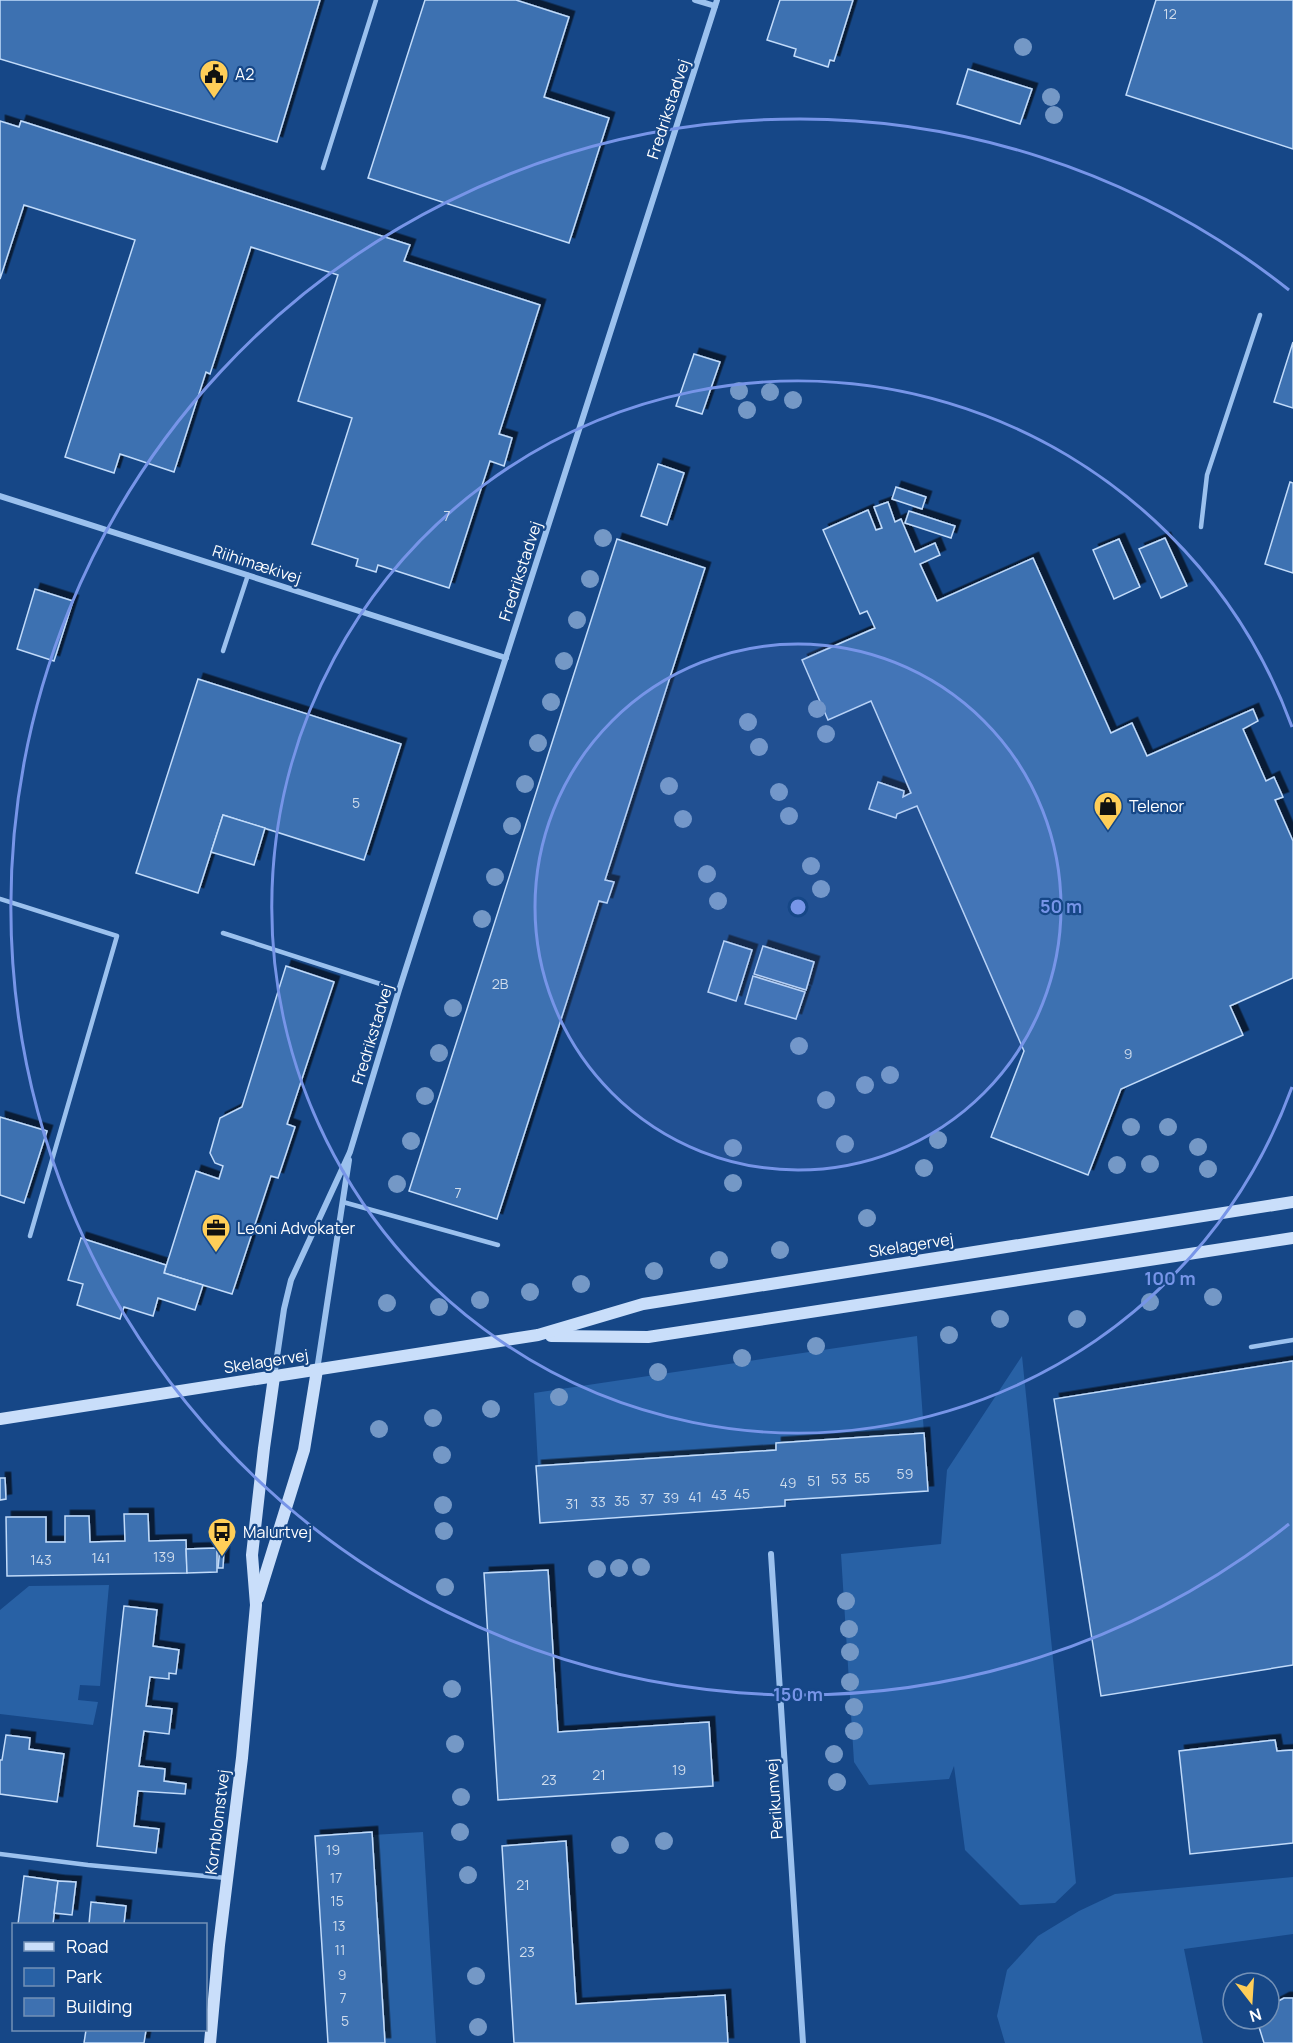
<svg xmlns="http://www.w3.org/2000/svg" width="1293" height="2043" viewBox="0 0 1293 2043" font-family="Manrope,sans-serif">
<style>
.green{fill:#2861a5}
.building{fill:#3e71b1;stroke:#c1dbfa;stroke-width:1.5;filter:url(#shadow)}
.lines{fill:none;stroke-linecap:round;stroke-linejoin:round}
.lane{stroke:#9bc1ee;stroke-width:4.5}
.street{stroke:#9bc1ee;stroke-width:6}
.secondary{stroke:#c9defa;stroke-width:12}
.tree{fill:#7498c6}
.ring{fill:none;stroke:#7795e8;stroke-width:3}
.labels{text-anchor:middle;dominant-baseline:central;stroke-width:4.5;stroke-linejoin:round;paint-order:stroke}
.number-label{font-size:14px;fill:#cfdcec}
.poi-label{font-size:16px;fill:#fff;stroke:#164787;text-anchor:start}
.street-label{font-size:16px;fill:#fff;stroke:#164787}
.centre{fill:#7795e8;stroke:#164787;stroke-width:3}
.ring-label{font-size:18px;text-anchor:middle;font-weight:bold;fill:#7795e8;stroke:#164787;stroke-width:4.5;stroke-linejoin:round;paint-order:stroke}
</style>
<defs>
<filter id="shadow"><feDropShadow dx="5.5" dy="-5.5" stdDeviation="0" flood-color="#0009"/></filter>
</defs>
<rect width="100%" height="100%" fill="#164787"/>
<g class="green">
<polygon points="917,1336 924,1433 776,1443 776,1450 538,1466 534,1393"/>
<polygon points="1022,1356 1076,1883 1055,1903 1020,1905 965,1850 954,1766 949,1779 869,1785 854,1762 841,1554 941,1544 947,1470"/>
<polygon points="109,1585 100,1686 80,1685 78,1700 98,1702 93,1725 0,1714 0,1610 29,1586"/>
<polygon points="423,1832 436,2043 385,2043 372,1835"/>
<polygon points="1293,1877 1293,1934 1184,1949 1203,2043 1005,2043 997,2016 1007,1970 1038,1936 1079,1911 1115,1894"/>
</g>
<g class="building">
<polygon points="0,0 320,0 277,142 0,59"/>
<polygon points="425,0 516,0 569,17 544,97 609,118 569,243 368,178"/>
<polygon points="780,0 853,0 834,61 830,60 828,67 794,56 796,49 767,40"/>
<polygon points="1156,0 1293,0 1293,149 1126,95"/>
<polygon points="968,69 1032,89 1020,124 957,104"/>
<polygon points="0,121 19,127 21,121 410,245 404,261 540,305 499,434 512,438 504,466 490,461 449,588 378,565 376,572 356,566 358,559 312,544 352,418 298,401 338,275 251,247 210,374 206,372 174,472 120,454 114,473 65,457 135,240 24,205 0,279"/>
<polygon points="1293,342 1293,408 1274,402"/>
<polygon points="694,354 720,362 702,414 676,406"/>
<polygon points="658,464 684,473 667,525 641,516"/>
<polygon points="1290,482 1293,483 1293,573 1265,564"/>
<polygon points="896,487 926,497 922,509 892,499"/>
<polygon points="888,502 895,522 901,519 915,552 935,543 940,555 920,564 937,601 1033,558 1111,733 1132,723 1147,756 1253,709 1258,721 1243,729 1266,781 1274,777 1283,797 1275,800 1293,841 1293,978 1230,1006 1243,1035 1121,1089 1088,1175 991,1137 1024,1051 917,806 897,814 896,818 869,809 878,782 904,791 903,797 911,793 871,701 828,720 802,660 875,628 867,611 860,614 823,530 868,510 876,530 882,528 874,507"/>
<polygon points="909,511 955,526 951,538 905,523"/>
<polygon points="1165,538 1187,586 1161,598 1139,549"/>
<polygon points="617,539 705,568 605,880 614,882 607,903 599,901 497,1219 409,1191"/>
<polygon points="1119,539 1140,587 1114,599 1093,550"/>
<polygon points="35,589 73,601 54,661 17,649"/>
<polygon points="198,679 401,744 364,860 223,815 198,893 136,873"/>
<polygon points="223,815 265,828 254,865 211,852"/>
<polygon points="724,941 752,950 736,1001 708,992"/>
<polygon points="763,946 814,962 806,990 754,974"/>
<polygon points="286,966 334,982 287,1124 295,1127 278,1178 271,1176 232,1294 164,1273 196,1171 219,1179 223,1166 215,1163 210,1153 220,1118 242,1107"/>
<polygon points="753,976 805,992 796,1019 745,1004"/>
<polygon points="0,1117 47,1131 24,1203 0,1195"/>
<polygon points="81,1238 166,1265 164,1273 203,1285 195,1310 158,1298 153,1316 124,1307 120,1319 77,1305 83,1284 68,1280"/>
<polygon points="1293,1361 1293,1665 1101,1696 1054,1399"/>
<polygon points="924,1433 928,1491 785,1500 785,1506 540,1523 536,1466 776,1450 776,1443"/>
<polygon points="0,1478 5,1478 6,1499 0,1500"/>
<polygon points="124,1514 148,1514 149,1541 186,1540 187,1573 7,1576 6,1517 46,1517 46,1542 65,1542 65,1516 89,1516 90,1542 125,1541"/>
<polygon points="217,1548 217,1572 187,1573 186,1549"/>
<polygon points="220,1548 224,1548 223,1568 218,1568"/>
<polygon points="548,1570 558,1732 709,1722 713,1786 498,1800 484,1573"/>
<polygon points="124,1606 157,1610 153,1646 179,1650 176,1674 169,1673 169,1679 150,1677 146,1706 172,1709 169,1734 144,1731 139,1766 165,1769 164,1781 186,1784 185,1794 138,1791 134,1826 159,1829 156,1853 97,1846"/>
<polygon points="6,1735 30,1738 29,1749 64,1754 57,1802 0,1794 0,1760 2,1760"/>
<polygon points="1275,1740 1277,1751 1293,1750 1293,1843 1190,1854 1179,1751"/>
<polygon points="372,1832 385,2043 328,2043 315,1836"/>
<polygon points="566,1841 576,2004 725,1995 728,2043 514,2043 502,1846"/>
<polygon points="24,1876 58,1881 53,1924 18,1924"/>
<polygon points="58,1881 76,1882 72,1915 54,1913"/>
<polygon points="91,1902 126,1906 124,1924 89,1924"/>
<polygon points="1284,1998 1293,1998 1293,2043 1264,2043 1259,2027 1261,2019 1269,2019 1269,2006"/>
<polygon points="86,2030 146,2030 144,2043 84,2043"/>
</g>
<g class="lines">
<g class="lane">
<polyline points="323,168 376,0"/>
<polyline points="1201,527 1207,475 1260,315"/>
<polyline points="223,651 248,575"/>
<polyline points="0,899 117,936 30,1236"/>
<polyline points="223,933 399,990"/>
<polyline points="343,1202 498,1245"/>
<polyline points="1251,1347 1293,1340"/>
<polyline points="0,1854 88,1865 226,1878"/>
</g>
<g class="street">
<polyline points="695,0 715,6"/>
<polyline points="0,496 506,658"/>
<polyline points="317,1370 349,1160"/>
<polyline points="274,1377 284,1309 291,1280 350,1152 399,990 717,0"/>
<polyline points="771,1554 803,2043"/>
</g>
<g class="secondary">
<polyline points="551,1336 648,1337 1293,1238"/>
<polyline points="0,1419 538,1335 643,1304 1293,1202"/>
<polyline points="258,1598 304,1450 317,1370"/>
<polyline points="210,2043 219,1945 242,1758 256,1605 252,1555 264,1448 274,1377"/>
</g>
</g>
<g class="tree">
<circle cx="1023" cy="47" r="9"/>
<circle cx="1051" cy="97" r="9"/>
<circle cx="1054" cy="115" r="9"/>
<circle cx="739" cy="391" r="9"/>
<circle cx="770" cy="392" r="9"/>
<circle cx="793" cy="400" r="9"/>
<circle cx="747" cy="410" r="9"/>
<circle cx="603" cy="538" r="9"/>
<circle cx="590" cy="579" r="9"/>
<circle cx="577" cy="620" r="9"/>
<circle cx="564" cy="661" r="9"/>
<circle cx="551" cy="702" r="9"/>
<circle cx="817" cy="709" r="9"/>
<circle cx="748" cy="722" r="9"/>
<circle cx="826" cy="734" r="9"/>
<circle cx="538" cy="743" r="9"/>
<circle cx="759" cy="747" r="9"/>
<circle cx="525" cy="784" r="9"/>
<circle cx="669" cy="786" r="9"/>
<circle cx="779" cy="792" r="9"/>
<circle cx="789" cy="816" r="9"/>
<circle cx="683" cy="819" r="9"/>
<circle cx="512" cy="826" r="9"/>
<circle cx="811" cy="866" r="9"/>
<circle cx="707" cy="874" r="9"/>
<circle cx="495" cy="877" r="9"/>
<circle cx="821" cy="889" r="9"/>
<circle cx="718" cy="901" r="9"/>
<circle cx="482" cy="919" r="9"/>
<circle cx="453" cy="1008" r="9"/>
<circle cx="799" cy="1046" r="9"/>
<circle cx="439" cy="1053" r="9"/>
<circle cx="890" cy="1075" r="9"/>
<circle cx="865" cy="1085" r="9"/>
<circle cx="425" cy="1096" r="9"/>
<circle cx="826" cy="1100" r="9"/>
<circle cx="1131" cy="1127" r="9"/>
<circle cx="1168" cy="1127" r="9"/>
<circle cx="938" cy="1140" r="9"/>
<circle cx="411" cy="1141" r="9"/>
<circle cx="845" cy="1144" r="9"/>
<circle cx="1198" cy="1147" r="9"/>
<circle cx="733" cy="1148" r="9"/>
<circle cx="1150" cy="1164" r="9"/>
<circle cx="1117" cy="1165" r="9"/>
<circle cx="924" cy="1168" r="9"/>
<circle cx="1208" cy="1169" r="9"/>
<circle cx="733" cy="1183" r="9"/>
<circle cx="397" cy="1184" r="9"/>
<circle cx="867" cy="1218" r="9"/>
<circle cx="780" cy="1250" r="9"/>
<circle cx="719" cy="1260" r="9"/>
<circle cx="654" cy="1271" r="9"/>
<circle cx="581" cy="1284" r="9"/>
<circle cx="530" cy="1292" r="9"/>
<circle cx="1213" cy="1297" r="9"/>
<circle cx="480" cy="1300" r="9"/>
<circle cx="1150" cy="1302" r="9"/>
<circle cx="387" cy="1303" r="9"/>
<circle cx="439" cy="1307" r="9"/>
<circle cx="1000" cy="1319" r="9"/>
<circle cx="1077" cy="1319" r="9"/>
<circle cx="949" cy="1335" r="9"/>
<circle cx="816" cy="1346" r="9"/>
<circle cx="742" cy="1358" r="9"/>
<circle cx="658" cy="1372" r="9"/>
<circle cx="559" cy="1397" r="9"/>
<circle cx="491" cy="1409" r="9"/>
<circle cx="433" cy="1418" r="9"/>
<circle cx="379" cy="1429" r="9"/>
<circle cx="442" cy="1455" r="9"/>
<circle cx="443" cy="1505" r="9"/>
<circle cx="444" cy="1531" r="9"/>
<circle cx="641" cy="1567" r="9"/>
<circle cx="619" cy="1568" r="9"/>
<circle cx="597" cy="1569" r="9"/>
<circle cx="445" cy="1587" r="9"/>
<circle cx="846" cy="1601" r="9"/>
<circle cx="849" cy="1629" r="9"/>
<circle cx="850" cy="1652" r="9"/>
<circle cx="850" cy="1682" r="9"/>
<circle cx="452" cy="1689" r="9"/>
<circle cx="854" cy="1707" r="9"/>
<circle cx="854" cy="1731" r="9"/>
<circle cx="455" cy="1744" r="9"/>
<circle cx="834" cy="1754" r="9"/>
<circle cx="837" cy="1782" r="9"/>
<circle cx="461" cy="1797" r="9"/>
<circle cx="460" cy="1832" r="9"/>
<circle cx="664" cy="1841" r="9"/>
<circle cx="620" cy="1845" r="9"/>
<circle cx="468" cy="1875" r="9"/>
<circle cx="476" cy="1976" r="9"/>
<circle cx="478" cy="2027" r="9"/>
</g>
<circle cx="798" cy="907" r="263" fill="#7795e8" fill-opacity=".12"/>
<g class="ring">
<circle cx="798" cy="907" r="263"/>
<path d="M1292 1087A526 526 0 1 1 1292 727"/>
<path d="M1289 1524A788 788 0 1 1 1289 290"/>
</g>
<defs>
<g id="civic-pin" transform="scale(1.5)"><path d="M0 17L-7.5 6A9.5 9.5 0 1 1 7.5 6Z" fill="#ffce58" stroke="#164787"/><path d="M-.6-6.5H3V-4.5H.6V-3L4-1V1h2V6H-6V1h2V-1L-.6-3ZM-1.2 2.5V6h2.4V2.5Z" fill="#111"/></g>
<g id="shop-pin" transform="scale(1.5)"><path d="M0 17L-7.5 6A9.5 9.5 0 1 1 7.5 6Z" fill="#ffce58" stroke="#164787"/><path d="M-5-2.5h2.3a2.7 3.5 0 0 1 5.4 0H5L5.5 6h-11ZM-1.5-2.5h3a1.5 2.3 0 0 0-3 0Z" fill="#111"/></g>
<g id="office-pin" transform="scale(1.5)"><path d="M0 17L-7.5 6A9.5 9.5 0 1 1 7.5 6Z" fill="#ffce58" stroke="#164787"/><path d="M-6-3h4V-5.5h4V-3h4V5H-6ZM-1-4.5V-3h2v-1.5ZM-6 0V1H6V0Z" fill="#111"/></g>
<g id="bus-pin" transform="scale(1.5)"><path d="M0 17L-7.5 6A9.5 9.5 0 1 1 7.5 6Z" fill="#ffce58" stroke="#164787"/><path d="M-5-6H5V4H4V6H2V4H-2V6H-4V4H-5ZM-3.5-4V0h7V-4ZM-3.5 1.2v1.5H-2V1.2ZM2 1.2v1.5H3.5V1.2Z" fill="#111"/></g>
</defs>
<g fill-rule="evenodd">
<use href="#civic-pin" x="214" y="74"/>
<use href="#shop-pin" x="1108" y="806"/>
<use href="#office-pin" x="216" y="1228"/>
<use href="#bus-pin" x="222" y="1532"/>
</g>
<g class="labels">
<g class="number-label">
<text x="1170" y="13">12</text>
<text x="447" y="515">7</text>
<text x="356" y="802">5</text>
<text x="500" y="983">2B</text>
<text x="1128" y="1053">9</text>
<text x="458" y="1192">7</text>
<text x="905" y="1473">59</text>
<text x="862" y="1477">55</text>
<text x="839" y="1478">53</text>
<text x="814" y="1480">51</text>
<text x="788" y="1482">49</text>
<text x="742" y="1493">45</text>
<text x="719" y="1494">43</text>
<text x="695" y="1496">41</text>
<text x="671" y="1497">39</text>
<text x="647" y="1498">37</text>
<text x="622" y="1500">35</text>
<text x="598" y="1501">33</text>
<text x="572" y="1503">31</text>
<text x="164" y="1556">139</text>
<text x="101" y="1557">141</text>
<text x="41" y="1559">143</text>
<text x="679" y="1769">19</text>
<text x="599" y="1774">21</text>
<text x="549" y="1779">23</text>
<text x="333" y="1849">19</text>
<text x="336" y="1877">17</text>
<text x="523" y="1884">21</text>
<text x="337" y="1900">15</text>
<text x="339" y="1925">13</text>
<text x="340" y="1949">11</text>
<text x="527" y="1951">23</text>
<text x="342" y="1974">9</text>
<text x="343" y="1997">7</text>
<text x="345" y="2020">5</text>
</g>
<g class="poi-label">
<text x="235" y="74">A2</text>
<text x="1129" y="806">Telenor</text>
<text x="237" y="1228">Leoni Advokater</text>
<text x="243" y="1532">Malurtvej</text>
</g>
<g class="street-label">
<text transform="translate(668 109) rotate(-72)">Fredrikstadvej</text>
<text transform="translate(257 564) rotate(18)">Riihimækivej</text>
<text transform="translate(520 571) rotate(-72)">Fredrikstadvej</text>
<text transform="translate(372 1034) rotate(-73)">Fredrikstadvej</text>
<text transform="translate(911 1245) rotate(-9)">Skelagervej</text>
<text transform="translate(266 1361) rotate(-9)">Skelagervej</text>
<text transform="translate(774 1799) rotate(-94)">Perikumvej</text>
<text transform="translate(217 1822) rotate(-83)">Kornblomstvej</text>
</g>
</g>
<circle cx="798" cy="907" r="9" class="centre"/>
<g class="ring-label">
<text x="1061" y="913">50 m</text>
<text x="1170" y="1285">100 m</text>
<text x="798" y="1701">150 m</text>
</g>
<rect x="12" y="1923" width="195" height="108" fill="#164787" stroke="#7391b7" stroke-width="1.5"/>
<rect x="24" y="1942" width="30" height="9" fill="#c9defa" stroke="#7391b7" stroke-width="1.5"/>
<text x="66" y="1953" font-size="18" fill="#ffffff">Road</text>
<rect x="24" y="1968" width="30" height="18" fill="#2861a5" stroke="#7391b7" stroke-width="1.5"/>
<text x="66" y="1983" font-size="18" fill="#ffffff">Park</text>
<rect x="24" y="1998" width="30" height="18" fill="#3e71b1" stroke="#7391b7" stroke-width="1.5"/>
<text x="66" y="2013" font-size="18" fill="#ffffff">Building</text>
<g transform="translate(1251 2001) rotate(163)"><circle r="28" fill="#164787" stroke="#7391b7" stroke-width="1.5"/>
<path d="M0-4.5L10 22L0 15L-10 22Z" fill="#ffce58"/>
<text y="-9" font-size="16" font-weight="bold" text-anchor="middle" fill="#ffffff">N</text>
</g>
</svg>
